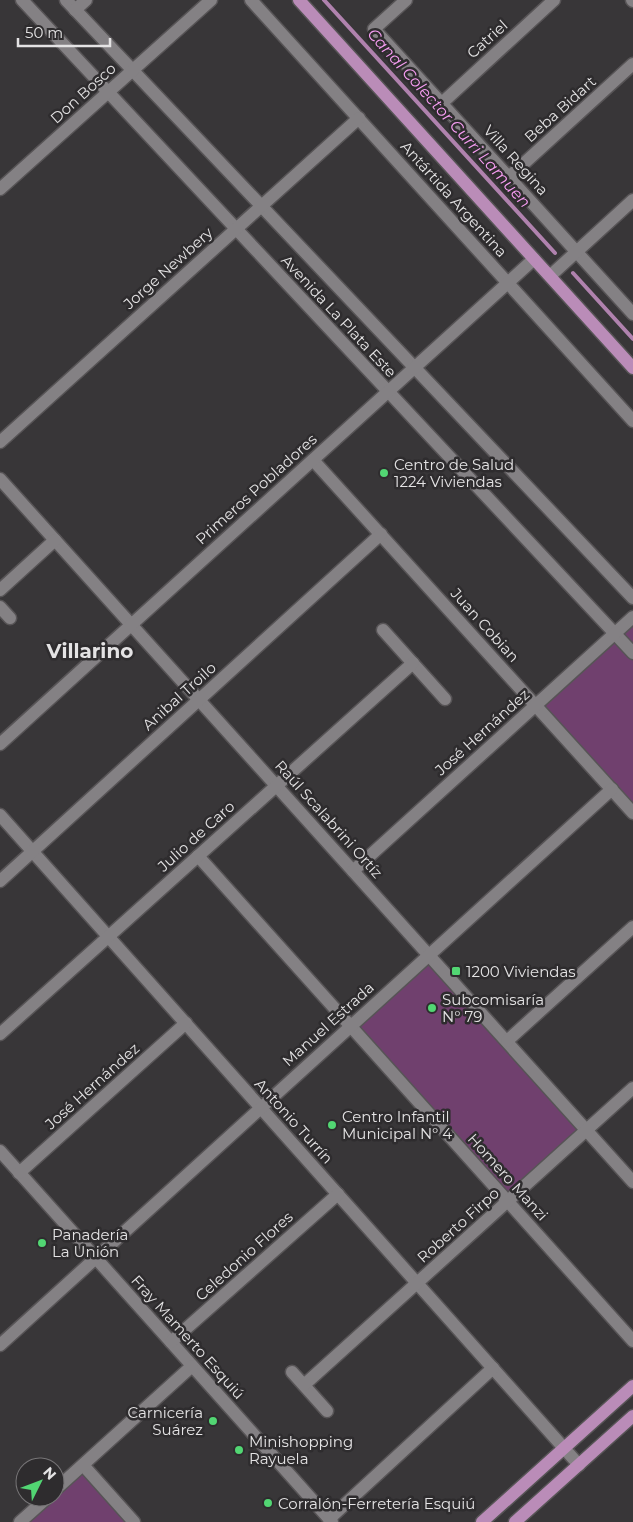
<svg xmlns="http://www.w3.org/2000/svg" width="633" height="1522" viewBox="0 0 633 1522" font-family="Montserrat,sans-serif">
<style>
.green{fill:#70406e}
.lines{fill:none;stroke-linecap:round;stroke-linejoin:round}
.stream{stroke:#b082ae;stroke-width:4}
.minor-casing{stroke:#575456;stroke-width:15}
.major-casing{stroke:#575456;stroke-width:15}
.minor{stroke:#848184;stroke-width:12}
.major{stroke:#ba8cb8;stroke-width:12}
.poi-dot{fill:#52d673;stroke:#2e2c2e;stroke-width:2}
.labels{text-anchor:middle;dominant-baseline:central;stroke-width:5;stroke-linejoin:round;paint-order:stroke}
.street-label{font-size:15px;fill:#e4e3e4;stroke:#2e2c2e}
.poi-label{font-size:15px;fill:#e4e3e4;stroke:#2e2c2e;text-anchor:start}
.water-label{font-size:16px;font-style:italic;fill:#f69df2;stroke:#2e2c2e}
.district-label{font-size:20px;font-weight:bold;fill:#e4e3e4;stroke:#2e2c2e}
</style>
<rect width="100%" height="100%" fill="#383638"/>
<g class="green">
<polygon points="633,624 633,804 543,705"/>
<polygon points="428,955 587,1130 508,1202 350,1026"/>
<polygon points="83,1473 127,1522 29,1522"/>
</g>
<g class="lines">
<g class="stream">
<polyline points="324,0 555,253"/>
<polyline points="573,273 633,339"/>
</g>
<g class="minor-casing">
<g id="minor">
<polyline points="22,0 633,653"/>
<polyline points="66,0 633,598"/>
<polyline points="251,0 633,421"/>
<polyline points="406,0 374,29 633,314"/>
<polyline points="632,0 633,1"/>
<polyline points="75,10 86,0"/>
<polyline points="442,103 554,0"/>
<polyline points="509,177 633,64"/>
<polyline points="0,189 211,0"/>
<polyline points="550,276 633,200"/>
<polyline points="0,442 359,118"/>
<polyline points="313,460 633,813"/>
<polyline points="0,479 633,1182"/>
<polyline points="0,590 55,540"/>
<polyline points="0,607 10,618"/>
<polyline points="383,630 445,699"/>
<polyline points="0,744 534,259"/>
<polyline points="0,815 579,1465"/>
<polyline points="198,856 633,1341"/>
<polyline points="353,871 633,617"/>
<polyline points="0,881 381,534"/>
<polyline points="0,1034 413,663"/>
<polyline points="507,1041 633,927"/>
<polyline points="0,1151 332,1522"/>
<polyline points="19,1173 186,1023"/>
<polyline points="171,1342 338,1194"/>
<polyline points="0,1345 612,789"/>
<polyline points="292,1372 327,1411"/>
<polyline points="304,1385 633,1088"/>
<polyline points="83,1465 134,1522"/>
<polyline points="55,1490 192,1366"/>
<polyline points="329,1519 493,1368"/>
<polyline points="20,1522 48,1497"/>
</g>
</g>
<g class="major-casing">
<g id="major">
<polyline points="299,0 633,368"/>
<polyline points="482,1522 633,1386"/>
<polyline points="515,1522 633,1416"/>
</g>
</g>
<use href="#minor" class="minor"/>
<use href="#major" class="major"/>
</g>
<g class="poi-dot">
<circle cx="384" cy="473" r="5"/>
<rect x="451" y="966" width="10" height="10" rx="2.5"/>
<circle cx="432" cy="1008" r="5"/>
<circle cx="332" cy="1125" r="5"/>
<circle cx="42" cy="1243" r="5"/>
<circle cx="213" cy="1421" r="5"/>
<circle cx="239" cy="1450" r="5"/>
<circle cx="268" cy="1503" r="5"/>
</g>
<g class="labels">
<g class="street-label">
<text transform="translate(487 39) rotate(-42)">Catriel</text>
<text transform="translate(83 93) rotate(-42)">Don Bosco</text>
<text transform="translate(560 109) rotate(-42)">Beba Bidart</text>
<text transform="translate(516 160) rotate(48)">Villa Regina</text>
<text transform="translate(454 199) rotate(48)">Antártida Argentina</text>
<text transform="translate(168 268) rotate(-42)">Jorge Newbery</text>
<text transform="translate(339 316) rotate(47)">Avenida La Plata Este</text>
<text transform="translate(256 489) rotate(-42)">Primeros Pobladores</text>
<text transform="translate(485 625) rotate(48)">Juan Cobian</text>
<text transform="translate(179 696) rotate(-42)">Anibal Troilo</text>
<text transform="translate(482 732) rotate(-42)">José Hernández</text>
<text transform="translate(329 819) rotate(48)">Raúl Scalabrini Ortíz</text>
<text transform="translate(196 836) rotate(-42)">Julio de Caro</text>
<text transform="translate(328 1024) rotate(-42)">Manuel Estrada</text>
<text transform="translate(92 1086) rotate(-42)">José Hernández</text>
<text transform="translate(294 1121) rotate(48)">Antonio Turrín</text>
<text transform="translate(508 1177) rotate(48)">Homero Manzi</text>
<text transform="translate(458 1225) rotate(-42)">Roberto Firpo</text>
<text transform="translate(244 1256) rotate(-42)">Celedonio Flores</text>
<text transform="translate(188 1337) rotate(48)">Fray Mamerto Esquiú</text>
</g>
<g class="poi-label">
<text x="394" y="464">Centro de Salud<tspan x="394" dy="17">1224 Viviendas</tspan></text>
<text x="466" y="971">1200 Viviendas</text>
<text x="442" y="999">Subcomisaría<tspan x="442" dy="17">N° 79</tspan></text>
<text x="342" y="1116">Centro Infantil<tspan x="342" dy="17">Municipal N° 4</tspan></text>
<text x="52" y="1234">Panadería<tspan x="52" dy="17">La Unión</tspan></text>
<text x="203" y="1412" text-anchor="end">Carnicería<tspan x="203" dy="17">Suárez</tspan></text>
<text x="249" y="1441">Minishopping<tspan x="249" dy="17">Rayuela</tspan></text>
<text x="278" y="1503">Corralón-Ferretería Esquiú</text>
</g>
<g class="water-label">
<text transform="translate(449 118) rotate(48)">Canal Colector Curri Lamuen</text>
</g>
<g class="district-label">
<text x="90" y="651">Villarino</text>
</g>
</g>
<g transform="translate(40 1482) rotate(48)"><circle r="24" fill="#2e2c2e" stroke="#777577"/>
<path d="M0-4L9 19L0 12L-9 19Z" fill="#52d673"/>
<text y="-8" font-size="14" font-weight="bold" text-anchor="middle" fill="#e4e3e4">N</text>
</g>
<path d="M18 38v8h92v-8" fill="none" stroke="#e4e3e4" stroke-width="2.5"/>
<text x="25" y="38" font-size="15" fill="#e4e3e4" stroke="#2e2c2e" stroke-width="4" paint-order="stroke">50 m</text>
</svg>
